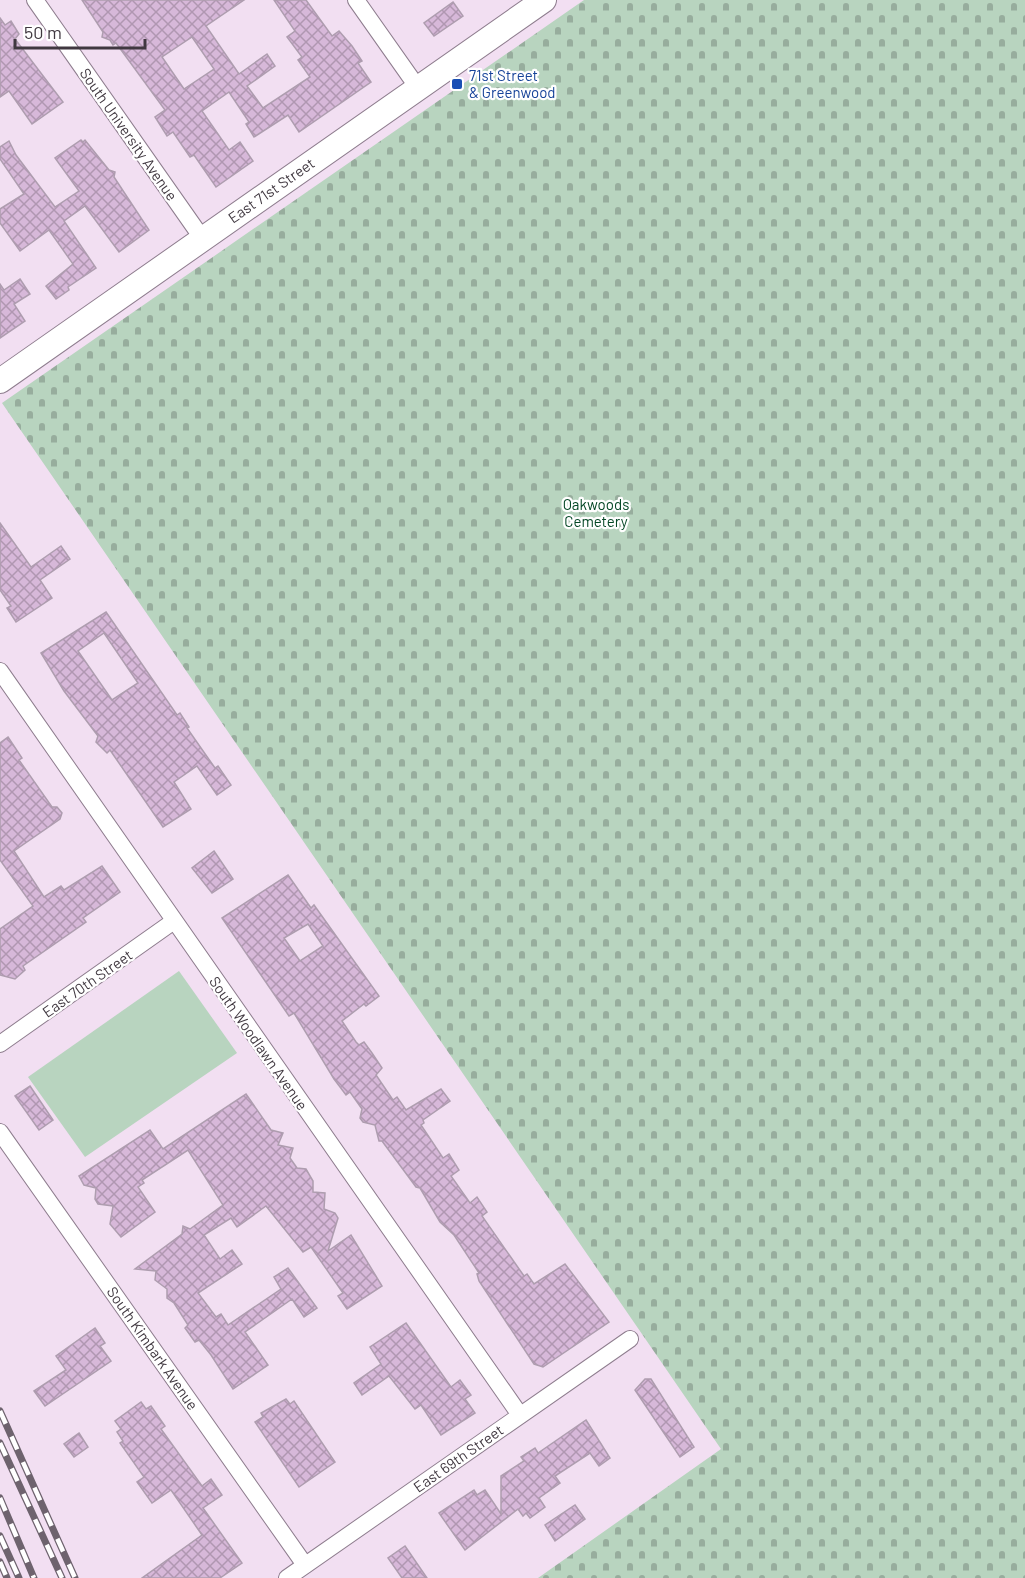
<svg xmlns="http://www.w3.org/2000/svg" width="1025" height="1578" viewBox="0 0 1025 1578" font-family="Barlow,sans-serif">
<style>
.grass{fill:#b8d4bf}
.cemetery{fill:url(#cemetery-stones)}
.building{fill:url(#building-cross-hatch);stroke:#ae9daf;stroke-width:1.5;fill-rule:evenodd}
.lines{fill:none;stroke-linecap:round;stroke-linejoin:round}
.street-casing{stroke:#8e7d8e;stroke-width:18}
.secondary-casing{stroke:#8e7d8e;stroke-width:26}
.street{stroke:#fff;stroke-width:16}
.secondary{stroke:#fff;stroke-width:24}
.rail-casing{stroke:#6e636e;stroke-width:7}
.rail{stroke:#fff;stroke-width:4.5;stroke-dasharray:14;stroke-linecap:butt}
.transit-dot{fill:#1a4fb4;stroke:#fff;stroke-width:2}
.labels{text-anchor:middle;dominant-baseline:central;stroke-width:4.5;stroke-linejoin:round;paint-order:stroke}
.transit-label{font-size:15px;fill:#164399;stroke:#fff;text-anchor:start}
.street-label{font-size:15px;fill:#403840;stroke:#fff}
.park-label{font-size:15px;fill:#044725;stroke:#fff}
</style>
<defs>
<pattern id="cemetery-stones" width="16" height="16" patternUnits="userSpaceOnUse" patternTransform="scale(1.5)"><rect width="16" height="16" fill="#b8d4bf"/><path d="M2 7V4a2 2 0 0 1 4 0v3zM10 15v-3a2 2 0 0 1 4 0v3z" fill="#97ad9d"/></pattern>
<pattern id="building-cross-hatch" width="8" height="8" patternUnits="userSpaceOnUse" patternTransform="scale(1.5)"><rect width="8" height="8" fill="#d7b8d9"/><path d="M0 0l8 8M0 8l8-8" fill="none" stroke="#b097b1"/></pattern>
</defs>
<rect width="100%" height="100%" fill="#f2dff2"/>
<polygon class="grass" points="179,971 237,1053 85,1157 28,1077"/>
<polygon class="cemetery" points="584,0 1025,0 1025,1578 538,1578 721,1449 2,403"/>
<g class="building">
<path d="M82,0H244L206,26L239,74L267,54L275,66L247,86L263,108L310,77L298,60L302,57L287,37L295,31L274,0H306L332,36L339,31L352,46L362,61L358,63L371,82L299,132L288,115L254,137L246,124L249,122L229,92L202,111L229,150L240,142L253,161L216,187L194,155L190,157L173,132L167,136L155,117L165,110L116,43L113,45L110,40L102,37L103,32ZM192,37L214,69L184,89L162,57Z"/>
<polygon points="453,2 463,16 434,36 424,23"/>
<polygon points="0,18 5,25 11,21 19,34 15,39 63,102 32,124 9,91 0,97"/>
<polygon points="81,140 83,142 85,140 109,170 115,172 114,177 149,230 119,252 85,206 64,221 96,268 68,287 69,290 56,299 46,286 73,264 49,230 20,251 0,223 0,209 24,194 0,159 0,147 9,141 16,155 55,207 79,191 55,158"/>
<polygon points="20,279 30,294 14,304 25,321 0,338 0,284 4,290"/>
<polygon points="0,523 31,567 61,546 70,559 40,580 52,598 16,622 7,608 11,606 0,590"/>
<path d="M106,612L177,715L180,713L189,727L187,728L215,768L218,766L231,785L217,795L197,766L174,782L191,809L163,827L110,750L107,753L96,742L98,736L64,691L41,653ZM104,633L138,683L112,700L78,651Z"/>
<polygon points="8,737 22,758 19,760 52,807 57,807 62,813 60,819 14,851 44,897 61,886 64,890 102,866 120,892 83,918 86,922 23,966 25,970 15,979 0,975 0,929 33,906 0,860 0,743"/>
<polygon points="214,851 233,879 212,893 192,868"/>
<path d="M288,875L311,908L314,905L379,996L366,1006L364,1004L342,1021L356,1042L359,1045L364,1042L372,1053L382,1068L376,1075L393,1100L397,1097L406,1110L441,1089L450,1101L423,1120L424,1123L421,1125L443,1158L449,1154L459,1170L451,1176L470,1203L477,1197L487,1212L482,1216L524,1276L527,1274L534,1284L565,1264L609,1322L543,1367L534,1364L479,1281L477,1274L479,1273L454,1235L440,1222L420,1188L416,1187L382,1141H379L375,1125L363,1122L360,1118L362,1109L350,1092L346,1095L334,1079L294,1013L289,1016L222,918ZM308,924L323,946L300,961L284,938Z"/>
<polygon points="30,1086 53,1120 39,1130 15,1096"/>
<polygon points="246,1094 271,1130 283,1133 278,1145 293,1148 290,1158 297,1168 306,1169 313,1181 313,1192 325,1193 324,1209 335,1213 338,1218 328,1251 351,1235 382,1286 347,1309 338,1296 343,1293 311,1247 303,1252 266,1206 237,1227 231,1218 204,1235 220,1259 232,1250 242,1264 198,1293 216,1317 221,1314 228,1325 281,1289 274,1277 288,1268 317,1308 304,1317 292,1299 245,1332 268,1365 233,1389 211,1355 199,1340 195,1342 185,1328 188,1325 174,1303 167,1298 167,1289 155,1280 156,1271 135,1269 182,1234 183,1226 190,1229 223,1205 188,1150 142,1180 144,1183 138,1187 155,1212 121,1237 110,1224 113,1206 98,1204 95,1199 96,1188 84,1185 79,1176 150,1130 163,1149"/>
<polygon points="406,1323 451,1387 460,1380 471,1395 465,1399 475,1413 441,1435 421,1405 415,1409 389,1376 362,1395 354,1383 381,1364 370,1347"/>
<polygon points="95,1328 105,1343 100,1346 111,1361 45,1406 34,1391 66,1370 56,1356"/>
<polygon points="645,1379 651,1379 694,1447 680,1457 635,1390"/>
<polygon points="286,1399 290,1404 294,1401 335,1462 299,1487 255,1422 263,1417 261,1413"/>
<polygon points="141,1402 146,1409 151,1406 165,1426 161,1429 202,1486 211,1479 222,1495 203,1508 242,1563 220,1578 142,1578 202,1535 171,1490 152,1503 137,1482 144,1477 120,1443 123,1441 117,1432 121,1429 115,1421"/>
<polygon points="586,1420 610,1458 599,1466 590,1453 555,1476 560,1483 539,1498 545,1507 530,1518 526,1513 523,1516 518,1509 465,1550 439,1513 474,1490 477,1495 485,1490 501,1514 501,1476 524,1461 521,1457 535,1448 538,1453"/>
<polygon points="79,1433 88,1447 74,1457 64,1444"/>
<polygon points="575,1505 585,1519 555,1541 545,1525"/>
<polygon points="405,1546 427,1578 402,1578 388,1558"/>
</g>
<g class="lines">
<g class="street-casing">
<g id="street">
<polyline points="35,0 202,238"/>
<polyline points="356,0 418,88"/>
<polyline points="0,671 520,1415"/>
<polyline points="0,1044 174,921"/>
<polyline points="0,1132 305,1565"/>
<polyline points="287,1578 630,1339"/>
</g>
</g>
<g class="secondary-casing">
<polyline id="secondary" points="0,381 544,0"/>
</g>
<use href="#street" class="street"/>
<use href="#secondary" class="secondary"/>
<g class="rail-casing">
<g id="rail">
<polyline points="0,1411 75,1578"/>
<polyline points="0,1443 62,1578"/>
<polyline points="0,1498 34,1578"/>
<polyline points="0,1536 19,1578"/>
<polyline points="0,1562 7,1578"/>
</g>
</g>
<use href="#rail" class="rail"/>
</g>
<rect class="transit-dot" x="451" y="78" width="12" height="12" rx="3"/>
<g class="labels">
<g class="transit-label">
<text x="469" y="75">71st Street<tspan x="469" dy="17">&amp; Greenwood</tspan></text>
</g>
<g class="street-label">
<text transform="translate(129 134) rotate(55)">South University Avenue</text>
<text transform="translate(271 190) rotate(-35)">East 71st Street</text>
<text transform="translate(87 983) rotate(-35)">East 70th Street</text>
<text transform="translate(259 1043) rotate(55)">South Woodlawn Avenue</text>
<text transform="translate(153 1348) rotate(55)">South Kimbark Avenue</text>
<text transform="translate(458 1458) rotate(-35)">East 69th Street</text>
</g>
<g class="park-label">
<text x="596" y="504">Oakwoods<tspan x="596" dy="17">Cemetery</tspan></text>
</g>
</g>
<path d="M15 39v9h130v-9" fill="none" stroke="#403840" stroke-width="3"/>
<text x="24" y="39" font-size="18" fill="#403840" stroke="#ffffff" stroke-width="4.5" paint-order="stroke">50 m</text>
</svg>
